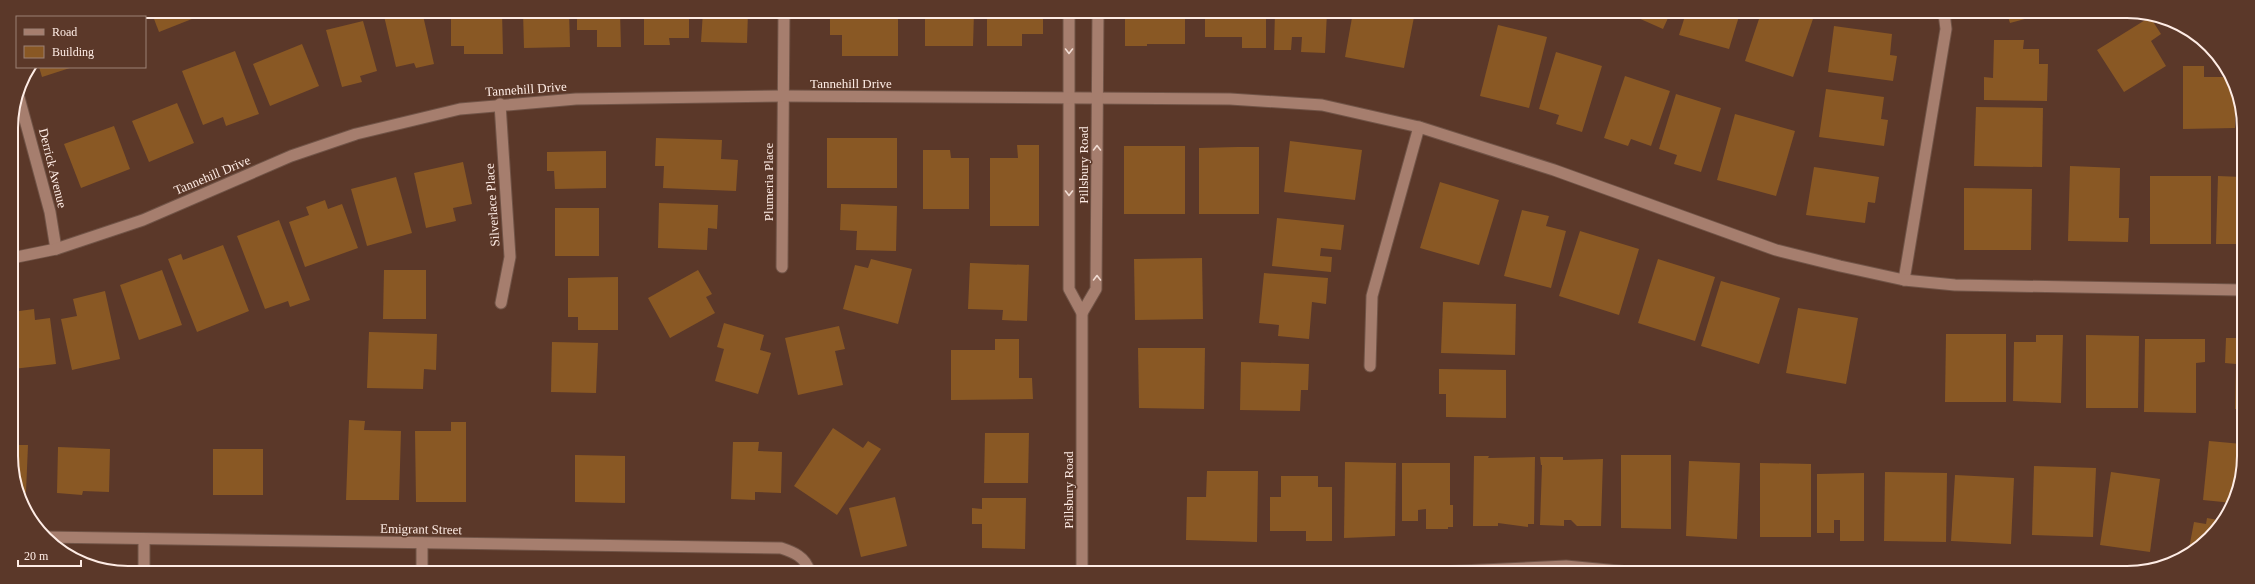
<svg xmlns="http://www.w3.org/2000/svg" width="2255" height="584" viewBox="0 0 2255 584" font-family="Georgia,serif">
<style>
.building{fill:#895824}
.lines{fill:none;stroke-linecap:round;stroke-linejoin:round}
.minor-casing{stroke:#715447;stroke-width:13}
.tertiary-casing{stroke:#715447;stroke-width:13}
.minor{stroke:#a67e6e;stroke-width:11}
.tertiary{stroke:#a67e6e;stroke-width:11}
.oneway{stroke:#f1dcd3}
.labels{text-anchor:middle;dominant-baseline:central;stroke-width:3;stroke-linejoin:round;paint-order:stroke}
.street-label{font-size:13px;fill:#feece5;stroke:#5b3829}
.rim{fill:none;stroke:#feece5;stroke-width:2}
</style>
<rect width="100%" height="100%" fill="#5b3829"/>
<g class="building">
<polygon points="128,11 137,11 140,17 101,17"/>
<polygon points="151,11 201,11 202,15 159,32"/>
<polygon points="405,11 422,11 434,64 416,68 414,63 396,67 384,16"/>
<polygon points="451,11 502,11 503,54 464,54 464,46 451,46"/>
<polygon points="523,11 569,11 570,47 524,48"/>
<polygon points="577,12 620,12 621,47 597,47 597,30 577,30"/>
<polygon points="644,12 689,12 689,38 669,38 670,45 644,45"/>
<polygon points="703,12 748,12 747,43 701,42"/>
<polygon points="830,12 898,12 898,56 842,56 842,35 830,35"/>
<polygon points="925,12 974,12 973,46 925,46"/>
<polygon points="987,12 1043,12 1043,34 1022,34 1022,46 987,46"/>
<polygon points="1125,12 1185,12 1185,44 1147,44 1147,46 1125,46"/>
<polygon points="1205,12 1266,12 1266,48 1242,48 1242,37 1205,37"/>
<polygon points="1275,12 1327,12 1325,53 1301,52 1302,37 1292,37 1291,50 1274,50"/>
<polygon points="1353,12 1415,12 1404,68 1345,57"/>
<polygon points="1627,13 1664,13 1663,16 1668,18 1663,29"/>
<polygon points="1686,13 1740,13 1729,49 1679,35"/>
<polygon points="1761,13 1815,13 1793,77 1745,61"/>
<polygon points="2007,13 2043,13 2043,14 2010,23"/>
<polygon points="2150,17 2161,34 2151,41 2166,66 2124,92 2097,50"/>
<polygon points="363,21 377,71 360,76 362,82 342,87 326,30"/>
<polygon points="1498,25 1547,37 1529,108 1480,96"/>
<polygon points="1834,26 1892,34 1890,55 1897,56 1893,81 1828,72"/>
<polygon points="1994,40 2024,40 2023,49 2039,49 2039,64 2048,64 2047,101 1984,100 1984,77 1993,78"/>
<polygon points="302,44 319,86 270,106 253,64"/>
<polygon points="235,51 259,114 226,126 223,117 203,125 182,71"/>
<polygon points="1556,52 1602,66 1582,132 1556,124 1559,115 1539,109"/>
<polygon points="2183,66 2204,66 2204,77 2227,77 2242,105 2235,105 2235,128 2183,129"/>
<polygon points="39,67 73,67 42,77"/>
<polygon points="1625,76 1670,91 1651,146 1631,139 1628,146 1604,138"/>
<polygon points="1826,89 1884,97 1881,119 1888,120 1884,146 1819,137"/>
<polygon points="1676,94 1721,108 1701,172 1674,164 1677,155 1659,149"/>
<polygon points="177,103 194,143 149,162 132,121"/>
<polygon points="1976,107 2043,108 2042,167 1974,166"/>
<polygon points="1735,114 1795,131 1776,196 1717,180"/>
<polygon points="114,126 130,169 81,188 64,144"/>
<polygon points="656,138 722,140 721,159 738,160 736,191 663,188 664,166 655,166"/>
<rect x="827" y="138" width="70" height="50"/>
<polygon points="1290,141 1362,150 1355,200 1284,192"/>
<polygon points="1017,145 1039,145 1039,226 990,226 990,158 1018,158"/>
<rect x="1124" y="146" width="61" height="68"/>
<polygon points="1237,147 1259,147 1259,214 1199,214 1199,148"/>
<polygon points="923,150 950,150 951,158 969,158 969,209 923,209"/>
<polygon points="606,151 606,188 555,189 554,171 547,171 547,152"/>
<polygon points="463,162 472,204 453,208 456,221 426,228 414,173"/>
<polygon points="2070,166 2120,168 2119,218 2129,218 2128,242 2068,241"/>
<polygon points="1814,167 1879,177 1875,203 1868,202 1865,223 1806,215"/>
<rect x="2150" y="176" width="61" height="68"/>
<polygon points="2218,176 2242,177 2242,244 2216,244"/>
<polygon points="396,177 412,233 367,246 351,189"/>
<polygon points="1440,182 1499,200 1479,265 1420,248"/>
<polygon points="1964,188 2032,189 2031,250 1964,250"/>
<polygon points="325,200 328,209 342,204 358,248 305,267 289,222 309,215 306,207"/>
<polygon points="659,203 718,205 717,229 708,228 707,250 658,248"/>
<polygon points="841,204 897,206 896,251 856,250 857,231 840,230"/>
<rect x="555" y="208" width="44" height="48"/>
<polygon points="1522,210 1549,216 1546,226 1566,231 1551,288 1504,276"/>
<polygon points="1277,218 1344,225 1341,250 1321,248 1320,256 1332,257 1331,272 1272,266"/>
<polygon points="279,220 310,300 290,307 288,301 265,309 237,236"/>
<polygon points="1580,231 1639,249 1619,315 1559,296"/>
<polygon points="223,245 249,311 197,332 168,259 181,254 183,260"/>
<polygon points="1202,258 1203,319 1135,320 1134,259"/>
<polygon points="871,259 912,269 898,324 843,309 855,265 868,268"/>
<polygon points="1658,259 1715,277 1695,341 1638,323"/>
<polygon points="970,263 1029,265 1027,321 1002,320 1003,310 968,309"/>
<polygon points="162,270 182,325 139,340 120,285"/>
<polygon points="384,270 426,270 426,319 383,319"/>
<polygon points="698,270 712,294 706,297 715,313 670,338 648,298"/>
<polygon points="1264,273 1328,278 1326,304 1312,302 1309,339 1278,336 1279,325 1259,323"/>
<polygon points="618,277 618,330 578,330 578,317 568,317 568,278"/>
<polygon points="1721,281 1780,298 1759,364 1701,346"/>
<polygon points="105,291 120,359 72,370 61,319 77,316 73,299"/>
<polygon points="1443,302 1516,304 1515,355 1441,353"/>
<polygon points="1798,308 1858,318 1846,384 1786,373"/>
<polygon points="34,309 35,320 50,318 56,364 13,369 12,312"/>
<polygon points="724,323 764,335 760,350 771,353 758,394 715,381 724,349 717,347"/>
<polygon points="839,326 845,349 835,351 843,385 798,395 785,338"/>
<polygon points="369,332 437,334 436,370 424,369 423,389 367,388"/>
<polygon points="1946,334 2006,334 2006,402 1945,402"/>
<polygon points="2036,335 2063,335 2061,403 2013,401 2014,342 2036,342"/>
<polygon points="2086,335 2139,336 2138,408 2086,408"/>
<polygon points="2226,338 2242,338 2242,409 2235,409 2236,364 2225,363"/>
<polygon points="995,339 1019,339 1019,378 1032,378 1033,399 951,400 951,350 995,350"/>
<polygon points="2145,339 2205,339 2205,362 2196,363 2196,413 2144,412"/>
<polygon points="552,342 598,343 596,393 551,392"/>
<polygon points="1138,348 1205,348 1204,409 1139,408"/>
<polygon points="1241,362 1309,364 1308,390 1301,390 1300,411 1240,410"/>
<polygon points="1439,369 1506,370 1506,418 1446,417 1446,394 1439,394"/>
<polygon points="349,420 365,421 364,430 401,431 399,500 346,500"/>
<polygon points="451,422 466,422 466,502 416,502 415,431 451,431"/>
<polygon points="833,428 863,448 868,441 881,449 837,515 794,486"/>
<polygon points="985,433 1029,433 1028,483 984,483"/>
<polygon points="2209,441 2242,444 2242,479 2233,503 2203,500"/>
<polygon points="733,442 759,442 758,451 782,452 781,493 755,492 755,500 731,499"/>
<polygon points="13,445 28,445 26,492 20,492 13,479"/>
<polygon points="58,447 110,449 109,492 83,491 82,495 57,493"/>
<rect x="213" y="449" width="50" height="46"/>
<polygon points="575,455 625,456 625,503 575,502"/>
<polygon points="1621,455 1671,455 1671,529 1621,528"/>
<polygon points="1474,456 1489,456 1488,458 1535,457 1534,524 1528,524 1528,527 1498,523 1498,526 1473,526"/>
<polygon points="1540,457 1563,457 1563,460 1603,459 1601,526 1577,526 1571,520 1564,520 1564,526 1540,525 1542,465 1541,465"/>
<polygon points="1689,461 1740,463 1737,539 1686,536"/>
<polygon points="1345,462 1396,463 1395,536 1344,538"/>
<polygon points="1402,463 1450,463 1450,505 1453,505 1453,527 1448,527 1448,529 1426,529 1426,509 1418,510 1418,521 1402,521"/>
<polygon points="1760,463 1811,464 1811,537 1760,537"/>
<polygon points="2034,466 2096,468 2093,537 2032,535"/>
<polygon points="1207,471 1258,471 1257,542 1186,540 1187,497 1206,497"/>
<polygon points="1885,472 1947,473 1946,542 1884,541"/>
<polygon points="2111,472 2160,479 2150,552 2100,545"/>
<polygon points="1864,473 1864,541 1840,541 1840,520 1834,520 1834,533 1817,533 1817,474"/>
<polygon points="1955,475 2014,478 2011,544 1951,541"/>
<polygon points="1281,476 1318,476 1318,487 1332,487 1332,541 1306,541 1306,531 1270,531 1270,497 1281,497"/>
<polygon points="895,497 907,546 861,557 849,508"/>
<polygon points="982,498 1026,498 1025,549 982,548 982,524 972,524 972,508 982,509"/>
<polygon points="2207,518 2223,521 2204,544 2188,554 2194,522 2206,524"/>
</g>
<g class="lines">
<g class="minor-casing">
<g id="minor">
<polyline points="18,94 50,212 56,249"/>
<polyline points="500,104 510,257 501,303"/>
<polyline points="782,267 784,12"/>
<polyline points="1904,280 1946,29 1944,13"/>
<polyline points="1370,366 1372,296 1419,127"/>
<path d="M44,537L781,548C793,552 806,557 809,571"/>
<polyline points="144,571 144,539"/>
<polyline points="422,571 422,543"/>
<polyline points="1439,572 1566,566 1629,572"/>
</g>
</g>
<g class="tertiary-casing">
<g id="tertiary">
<polyline points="1069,12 1069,289 1082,313 1082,572"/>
<polyline points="12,258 56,249 143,220 291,156 356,134 460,109 576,99 783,96 1230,99 1322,105 1419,127 1554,170 1776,250 1840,266 1904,280 1955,285 2242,290"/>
<polyline points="1082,313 1096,289 1098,12"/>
</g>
</g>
<use href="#minor" class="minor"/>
<use href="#tertiary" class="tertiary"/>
</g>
<defs><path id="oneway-chevron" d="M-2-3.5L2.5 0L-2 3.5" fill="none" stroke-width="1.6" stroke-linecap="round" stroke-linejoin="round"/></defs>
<g class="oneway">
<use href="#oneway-chevron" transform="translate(1069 51) rotate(90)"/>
<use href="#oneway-chevron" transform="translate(1097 148) rotate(-90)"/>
<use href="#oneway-chevron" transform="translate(1069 193) rotate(90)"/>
<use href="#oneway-chevron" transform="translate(1097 278) rotate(-90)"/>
</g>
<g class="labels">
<g class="street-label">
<text x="851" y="83">Tannehill Drive</text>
<text transform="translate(526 89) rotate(-4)">Tannehill Drive</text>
<text transform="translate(1083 165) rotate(-90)">Pillsbury Road</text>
<text transform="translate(53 168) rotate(76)">Derrick Avenue</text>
<text transform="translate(212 175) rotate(-23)">Tannehill Drive</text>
<text transform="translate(768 182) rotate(-90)">Plumeria Place</text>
<text transform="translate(492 205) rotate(-94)">Silverlace Place</text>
<text transform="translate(1068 490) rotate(-90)">Pillsbury Road</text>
<text transform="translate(421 529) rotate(1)">Emigrant Street</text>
</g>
</g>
<path d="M0 0H2255V584H0ZM128 18H2127A110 110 0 0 1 2237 128V456A110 110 0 0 1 2127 566H128A110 110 0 0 1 18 456V128A110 110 0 0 1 128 18Z" fill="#5b3829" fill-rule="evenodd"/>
<path class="rim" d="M128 18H2127A110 110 0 0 1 2237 128V456A110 110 0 0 1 2127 566H128A110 110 0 0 1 18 456V128A110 110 0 0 1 128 18Z"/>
<rect x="16" y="16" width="130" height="52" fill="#5b3829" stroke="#9c8074"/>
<rect x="24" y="29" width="20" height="6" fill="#a67e6e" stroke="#9c8074"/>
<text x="52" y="36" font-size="12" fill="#feece5">Road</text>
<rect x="24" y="46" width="20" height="12" fill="#895824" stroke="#9c8074"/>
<text x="52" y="56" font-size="12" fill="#feece5">Building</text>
<path d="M18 560v6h63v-6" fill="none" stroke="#feece5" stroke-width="2"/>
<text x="24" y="560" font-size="12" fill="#feece5" stroke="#5b3829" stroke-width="3" paint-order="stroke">20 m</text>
</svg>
